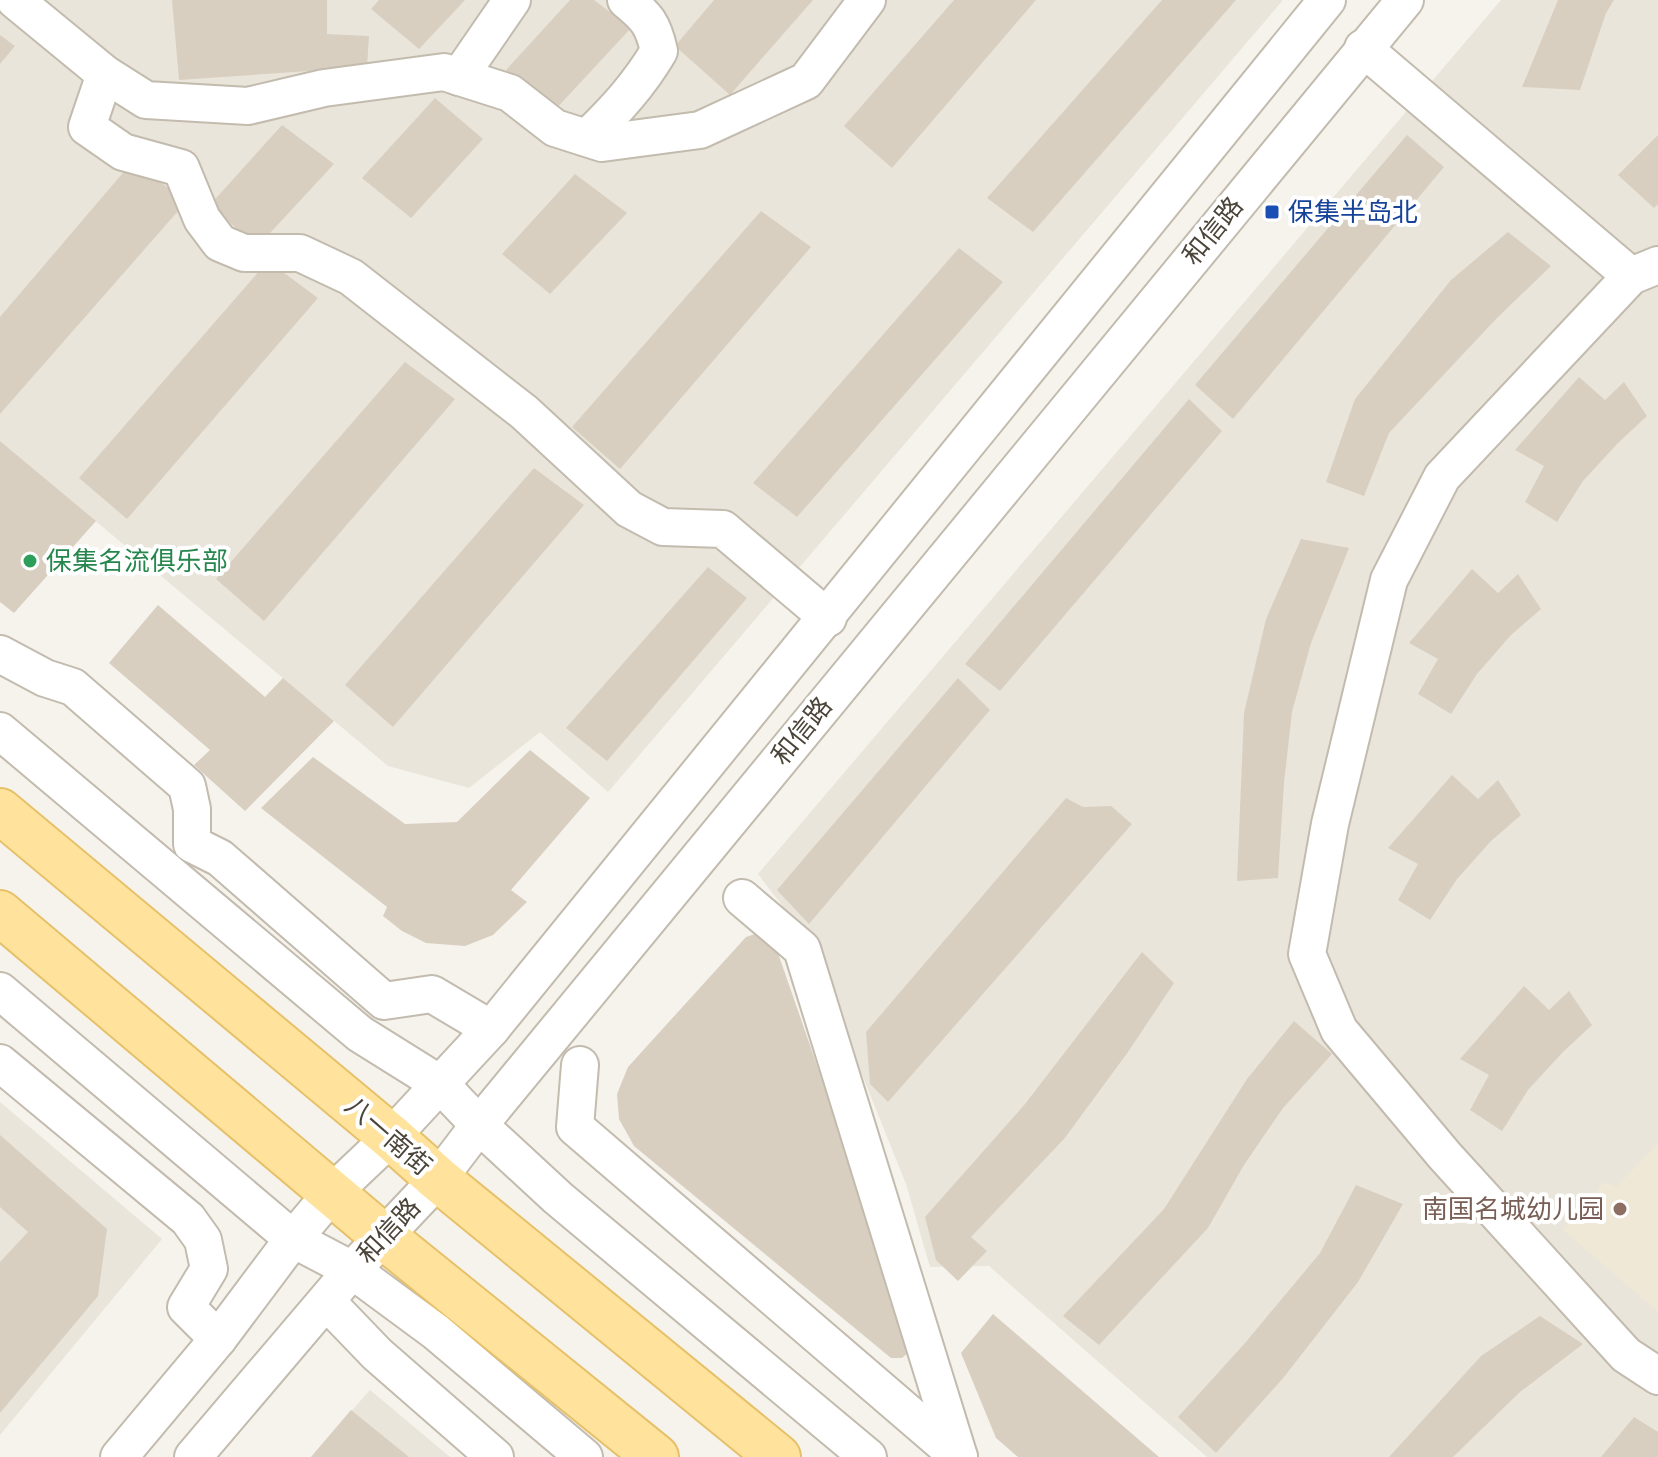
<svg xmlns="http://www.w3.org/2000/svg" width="1658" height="1457" viewBox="0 0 1658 1457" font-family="'Source Sans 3','Noto Sans SC',sans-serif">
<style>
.residential{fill:#eae5da}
.education{fill:#efe8d6}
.building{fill:#d8cfc1}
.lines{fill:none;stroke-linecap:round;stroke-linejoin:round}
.minor-casing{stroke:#c2bbae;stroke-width:40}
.major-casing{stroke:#e6c16a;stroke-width:48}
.minor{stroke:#fff;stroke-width:36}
.major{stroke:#ffe39c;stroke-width:44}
.transit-dot{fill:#1a4fb4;stroke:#fff;stroke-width:3}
.leisure-dot{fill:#2e9e5b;stroke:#fff;stroke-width:3}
.education-dot{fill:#8d6e63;stroke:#fff;stroke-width:3}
.labels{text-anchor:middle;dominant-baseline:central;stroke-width:8;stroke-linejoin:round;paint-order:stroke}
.transit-label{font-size:26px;fill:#164399;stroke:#fff;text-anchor:start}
.street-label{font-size:26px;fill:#4b4439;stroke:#fff}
.leisure-label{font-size:26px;fill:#27864d;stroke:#fff;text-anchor:start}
.education-label{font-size:26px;fill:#785e54;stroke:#fff;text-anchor:end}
</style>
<rect width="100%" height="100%" fill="#f6f3ec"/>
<g class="residential">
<polygon points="0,0 1283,0 608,792 540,732 469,788 388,766 0,441"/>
<polygon points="1501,0 1658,0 1658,1457 1207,1457 989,1266 930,1267 906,1184 807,938 758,874"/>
<polygon points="0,1102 162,1239 0,1435"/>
<polygon points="370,1390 450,1457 311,1457"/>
</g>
<polygon class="education" points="1658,1143 1658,1312 1563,1230 1604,1182 1616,1187"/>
<g class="building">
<polygon points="172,0 327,0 327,34 369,36 367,67 179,80"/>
<polygon points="379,0 465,0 419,49 371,9"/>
<polygon points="570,0 594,0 631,28 555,110 506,70"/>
<polygon points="714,0 813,0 730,95 675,46"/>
<polygon points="954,0 1036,0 892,168 844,126"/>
<polygon points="1162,0 1236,0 1033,232 987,198"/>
<polygon points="1558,0 1614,0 1606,13 1580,90 1522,87"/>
<polygon points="0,35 15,46 0,64"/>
<polygon points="435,98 483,139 411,218 362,178"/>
<polygon points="282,125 334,164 258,246 209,206"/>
<polygon points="1407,135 1444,167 1233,419 1195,385"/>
<polygon points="1658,135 1658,204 1654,208 1618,175"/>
<polygon points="133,161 186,202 0,414 0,317"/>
<polygon points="575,174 627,213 550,294 502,254"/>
<polygon points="761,211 811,247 620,469 572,427"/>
<polygon points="1508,232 1551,266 1496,319 1389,433 1364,496 1326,482 1355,399 1451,280"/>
<polygon points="959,248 1003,282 797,517 753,483"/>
<polygon points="268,261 318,298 127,519 79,478"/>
<polygon points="405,362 455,399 264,621 216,579"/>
<polygon points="1579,377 1605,400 1624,382 1647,416 1618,443 1583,481 1557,522 1525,502 1544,466 1515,450"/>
<polygon points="1189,399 1222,431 1000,691 965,664"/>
<polygon points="0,441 96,521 14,613 0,602"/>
<polygon points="534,468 584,505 393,727 345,685"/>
<polygon points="1301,539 1349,548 1311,643 1292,712 1284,783 1278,878 1237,881 1244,713 1266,619"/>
<polygon points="708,567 747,598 607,761 566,728"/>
<polygon points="1472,569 1498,593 1518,574 1541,609 1511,635 1477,674 1451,714 1418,694 1438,659 1409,643"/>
<polygon points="158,605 265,697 283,678 334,721 245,811 194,765 210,750 109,663"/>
<polygon points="958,678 990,710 809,924 777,890"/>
<polygon points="530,750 590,798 511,890 527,902 493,935 465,946 426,943 402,931 383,916 387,907 261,808 313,757 405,824 457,822"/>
<polygon points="1452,775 1478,799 1498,780 1521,815 1491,841 1457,879 1430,920 1398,900 1418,864 1388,848"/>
<polygon points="1066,798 1083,807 1111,806 1132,824 888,1102 870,1084 866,1032"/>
<polygon points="761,932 772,936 913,1341 910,1351 902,1358 891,1358 634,1146 619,1119 617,1094 628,1067 746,937"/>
<polygon points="1142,952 1174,983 1128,1052 1064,1139 971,1237 987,1251 958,1281 936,1260 925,1217 1025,1104"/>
<polygon points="1524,986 1549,1010 1569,991 1592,1025 1563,1052 1528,1090 1502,1131 1470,1110 1489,1075 1460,1059"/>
<polygon points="1294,1021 1332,1054 1283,1108 1244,1165 1208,1228 1099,1345 1063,1316 1164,1209 1247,1079"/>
<polygon points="0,1135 107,1229 98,1296 0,1413 0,1262 28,1232 0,1207"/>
<polygon points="1356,1185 1403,1204 1358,1282 1284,1377 1216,1453 1178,1417 1245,1343 1320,1253"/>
<polygon points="993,1314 1159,1457 1018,1457 996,1438 961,1353"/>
<polygon points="1540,1316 1583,1344 1520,1392 1453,1457 1389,1457 1481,1356"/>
<polygon points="351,1410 409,1457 311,1457"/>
<polygon points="1634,1417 1658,1432 1658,1457 1601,1457"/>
</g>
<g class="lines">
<g class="minor-casing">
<g id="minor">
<polyline points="15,0 105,74 146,100 248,106 324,88 444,72 510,93 555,128 602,143 700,130 806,81 867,0"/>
<polyline points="1363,48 1631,276"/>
<polyline points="105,74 87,127 123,152 181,168 202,219 220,243 244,253 300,253 351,277 524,412 629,509 663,527 723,529 828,618"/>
<polyline points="459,77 512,0"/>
<path d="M587,138C615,111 639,85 659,51C653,24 647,17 626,0"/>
<polyline points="1658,265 1631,276 1442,477 1389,580 1330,824 1307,954 1339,1030 1445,1156 1626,1355 1658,1376"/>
<polyline points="0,654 45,678 73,687 187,786 192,809 192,844 220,858 384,1001 432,994 491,1029"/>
<polyline points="0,731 360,1034 440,1084 479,1125 558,1198 868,1457"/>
<polyline points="742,898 802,949 959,1457"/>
<polyline points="0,991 293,1239 352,1270 436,1332 584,1457"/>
<polyline points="0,1063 188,1219 203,1240 209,1269 186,1307 218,1339"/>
<polyline points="580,1065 575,1127 959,1457"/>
<polyline points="326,1301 377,1354 495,1457"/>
<polyline points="119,1457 218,1339 293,1239 332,1193 391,1137 491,1029 1327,0"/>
<polyline points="193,1457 352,1270 438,1179 479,1125 1405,0"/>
</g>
</g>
<g class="major-casing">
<g id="major">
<polyline points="0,811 391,1137 438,1179 778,1457"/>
<polyline points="0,913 384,1237 656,1457"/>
</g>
</g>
<use href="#minor" class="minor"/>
<use href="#major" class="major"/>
</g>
<rect class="transit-dot" x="1264" y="204" width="16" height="16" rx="4"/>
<circle class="leisure-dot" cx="30" cy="561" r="8"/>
<circle class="education-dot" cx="1620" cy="1209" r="8"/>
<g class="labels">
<g class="transit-label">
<text x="1288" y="212">保集半岛北</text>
</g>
<g class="street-label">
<text transform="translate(1213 231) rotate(-51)">和信路</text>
<text transform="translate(802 731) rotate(-51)">和信路</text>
<text transform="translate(388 1136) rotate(41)">八一南街</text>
<text transform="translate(389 1231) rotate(-47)">和信路</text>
</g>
<g class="leisure-label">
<text x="46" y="561">保集名流俱乐部</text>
</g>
<g class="education-label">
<text x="1604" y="1209">南国名城幼儿园</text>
</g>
</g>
</svg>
